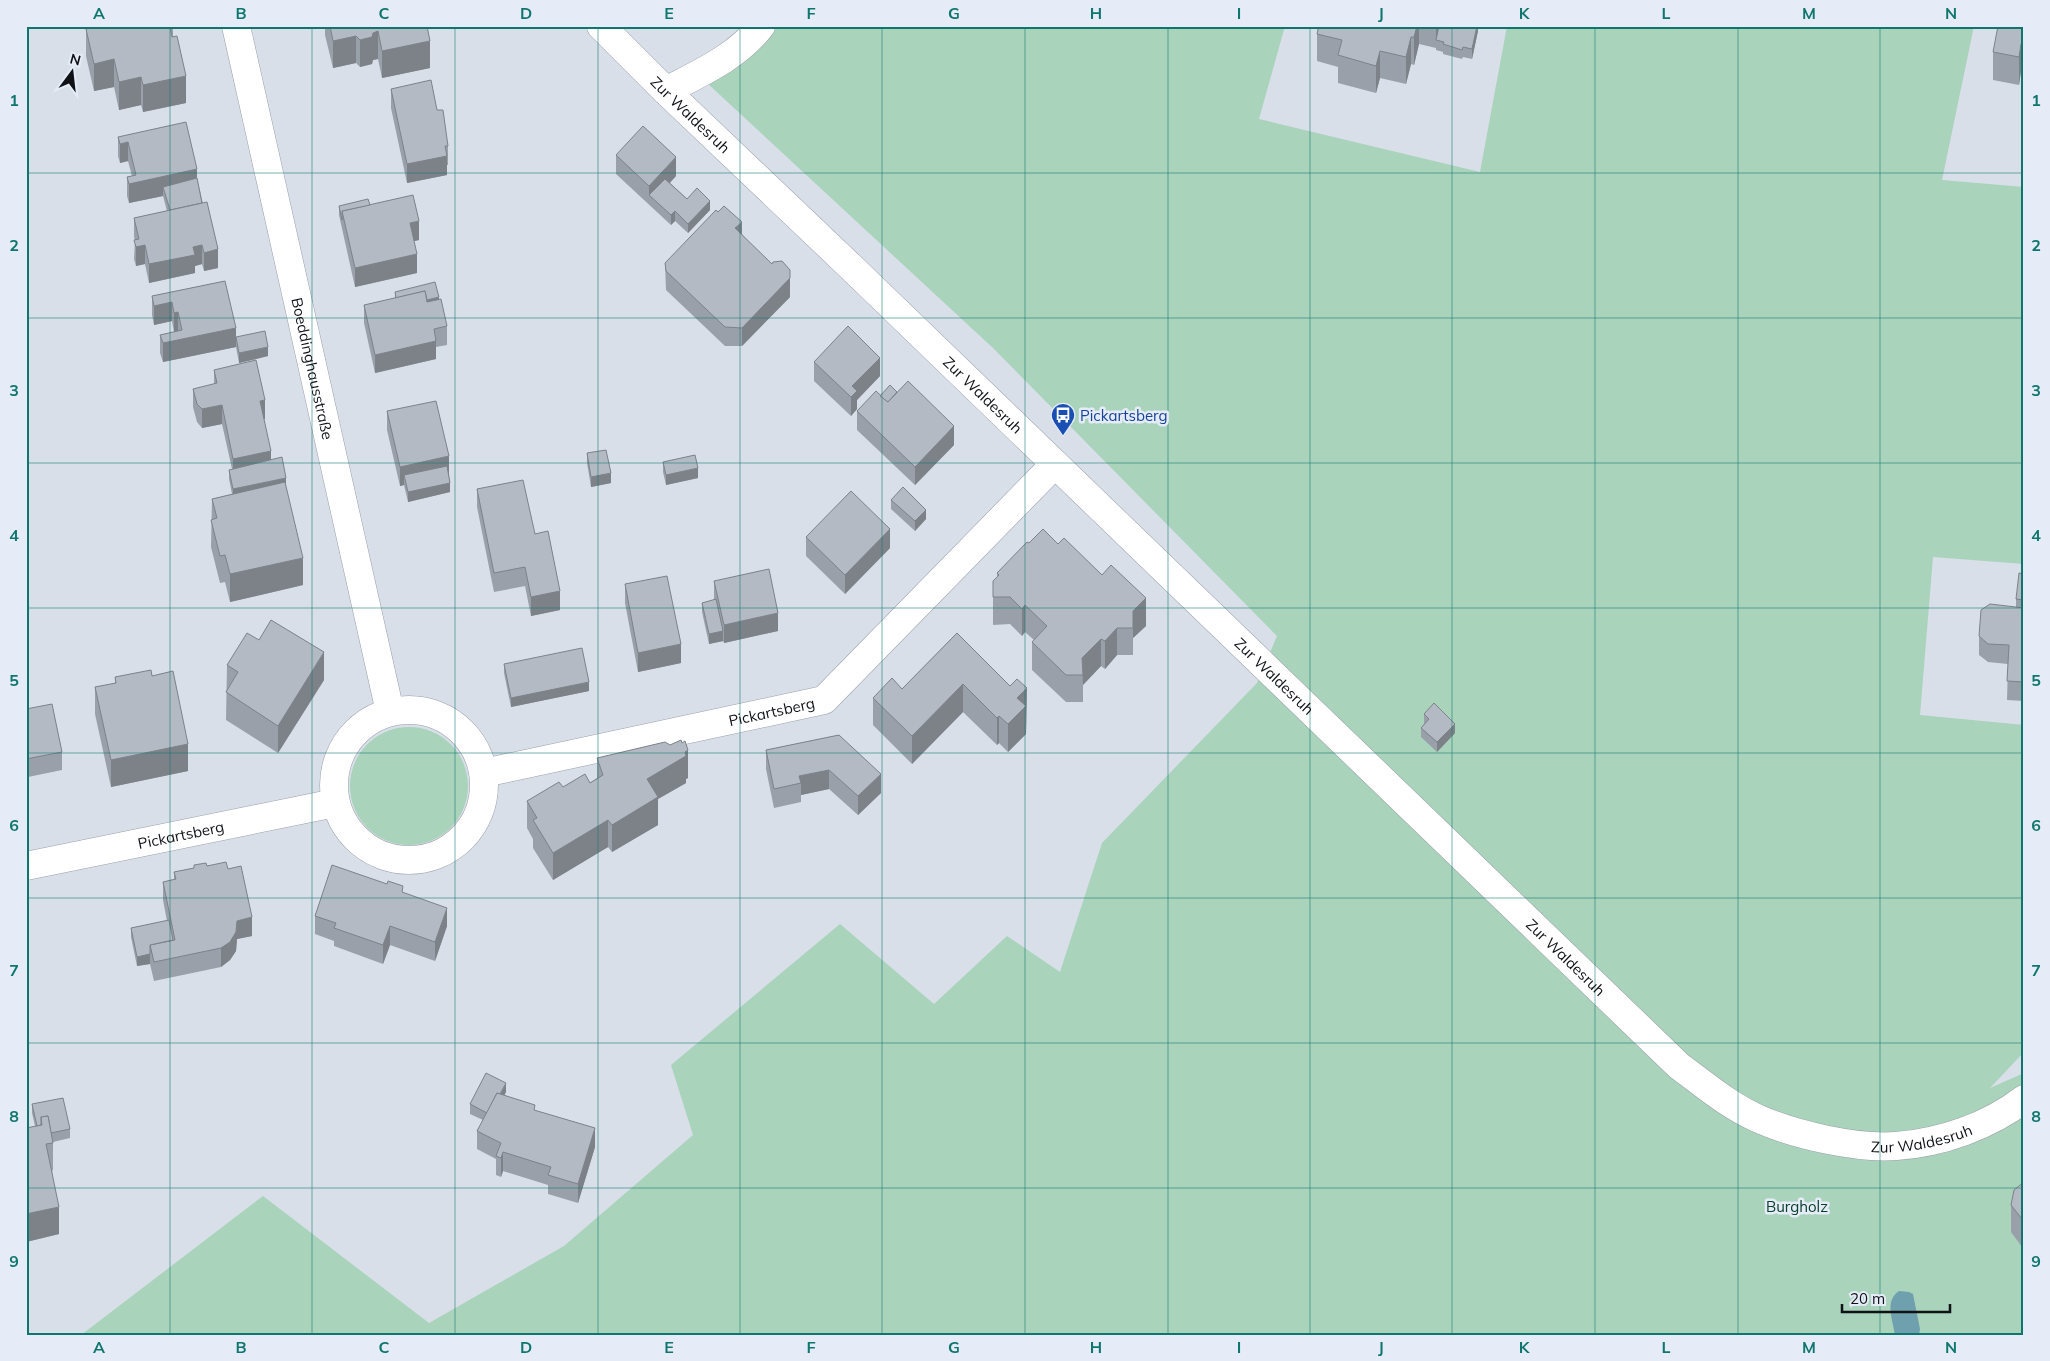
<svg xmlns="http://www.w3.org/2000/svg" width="2050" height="1361" viewBox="0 0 2050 1361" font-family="Mulish,sans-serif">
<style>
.green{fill:#a9d3bb}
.water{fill:#6fa0ad}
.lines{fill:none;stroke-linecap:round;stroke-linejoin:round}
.minor-casing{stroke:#9aa1aa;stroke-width:29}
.minor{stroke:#fff;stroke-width:28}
.wall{fill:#9aa0a9}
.shaded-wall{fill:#7d8289}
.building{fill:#b3bac4;stroke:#7d8289}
.grid{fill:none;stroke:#0f766e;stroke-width:1;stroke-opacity:0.55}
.labels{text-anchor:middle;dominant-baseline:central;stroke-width:5;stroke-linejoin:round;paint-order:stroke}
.street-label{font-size:15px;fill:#101216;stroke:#e5ecf7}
.transit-label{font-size:15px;fill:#164399;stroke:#e5ecf7;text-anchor:start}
.park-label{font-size:15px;fill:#0a412a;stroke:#e5ecf7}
.neatline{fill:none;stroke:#0f766e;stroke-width:2}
.grid-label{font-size:16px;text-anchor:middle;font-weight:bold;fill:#0f766e}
</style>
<rect width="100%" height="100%" fill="#d8dfe9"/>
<g class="green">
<polygon points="774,26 1285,26 1259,119 1480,172 1507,26 1974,26 1942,180 2024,187 2024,564 1933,557 1920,715 2024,725 2024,1052 1990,1088 2024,1073 2024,1335 81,1335 263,1196 429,1323 564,1246 693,1135 671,1065 840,924 934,1004 1007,936 1060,972 1102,843 1257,683 1277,636 993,348 707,83 766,42"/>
<circle cx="409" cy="786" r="59"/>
</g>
<path class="water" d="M1899,1291L1909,1292L1913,1294L1920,1329L1919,1335H1895C1893,1320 1884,1301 1899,1291Z"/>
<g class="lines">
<g class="minor-casing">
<g id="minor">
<path id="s1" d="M236,26L390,712"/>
<path id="s2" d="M601,26L666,91L852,268L1679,1066C1705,1085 1729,1106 1759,1119C1795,1135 1857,1149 1896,1146C1941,1143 1989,1126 2024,1099"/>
<path d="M666,91C700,73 737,57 761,26"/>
<circle cx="409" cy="785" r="75"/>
<path id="s3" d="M484,773L824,700L1055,464"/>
<path id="s4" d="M26,866L335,803"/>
</g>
</g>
<use href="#minor" class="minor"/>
</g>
<g class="wall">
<polygon points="99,26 173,26 173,37 186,103 143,112 141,105 119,110 114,87 94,91 86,56 86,29"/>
<polygon points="325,26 427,26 430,68 382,78 378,59 373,60 372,64 360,67 356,63 333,68 325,35"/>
<polygon points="1318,26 1478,26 1478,31 1472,59 1463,57 1462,59 1443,54 1443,52 1436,50 1436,48 1419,44 1414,65 1411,64 1406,84 1380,78 1376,93 1338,83 1338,67 1317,61 1317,34"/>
<polygon points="2024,26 2024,71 2021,71 2019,85 1993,80 1993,52"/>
<polygon points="391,89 437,110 448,146 448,165 447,165 447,175 407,183 391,108"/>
<polygon points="118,137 197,178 218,268 204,271 202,264 195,266 195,273 149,283 145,264 136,266 134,259 135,240 134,237 134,218 167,211 163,196 129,203 127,196 127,177 132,176 128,161 120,163 118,156"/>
<polygon points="616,155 676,176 670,183 687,199 710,210 688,233 675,221 671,225 616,174"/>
<polygon points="370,205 419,240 414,241 417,273 355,287 339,215 339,206"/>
<polygon points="742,234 790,297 742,346 725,346 666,290 665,263"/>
<polygon points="225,281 236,337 268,356 239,363 236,347 163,362 160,353 160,335 174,332 172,321 154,325 152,315 152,296"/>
<polygon points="395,292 439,300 447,326 447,345 436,347 436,359 375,373 364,323 364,305 395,298"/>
<polygon points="814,362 880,376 857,400 857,409 851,416 814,381"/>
<polygon points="214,370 265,419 264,419 271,460 286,487 303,585 230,602 225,582 220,583 211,547 212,499 232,494 229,479 229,470 232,469 222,424 202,428 197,422 193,407 193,389 214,384"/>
<polygon points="897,392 954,445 915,485 857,430 857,411 880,396"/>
<polygon points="387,411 449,474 450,492 408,502 404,485 400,486 387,430"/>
<polygon points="587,453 611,483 591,487 587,463"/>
<polygon points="663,462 698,478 666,485 663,472"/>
<polygon points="477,489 535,534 560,610 531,616 525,586 494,592 477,507"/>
<polygon points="891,500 926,519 915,531 891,509"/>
<polygon points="806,537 890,548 845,594 806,556"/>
<polygon points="997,573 1146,626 1133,638 1133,655 1117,655 1105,669 1101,666 1083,685 1083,702 1066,702 1032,670 1032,642 1034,640 1025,632 1022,636 1010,624 993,625 993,581 997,577"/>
<polygon points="2024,574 2024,701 2007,700 2008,664 1988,662 1979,655 1979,636 2016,607 2016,599"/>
<polygon points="714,581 778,631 724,643 723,641 709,644 702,612 702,603 714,600"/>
<polygon points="625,584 681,663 638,672 625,603"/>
<polygon points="957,633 1010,686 1027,688 1026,734 1008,752 999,743 997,745 963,712 912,764 873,725 873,698 902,689"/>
<polygon points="504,664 589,691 511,707 504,673"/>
<polygon points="227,665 324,680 278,753 226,720"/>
<polygon points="152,676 188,771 111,787 95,714 95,687 115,683 115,677"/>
<polygon points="26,709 62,752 62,770 28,777 28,790 26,790"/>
<polygon points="1424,714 1455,733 1437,752 1421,737 1421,728 1424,724"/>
<polygon points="839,735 881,793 858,815 829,789 801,795 801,802 774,808 766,769 766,750"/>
<polygon points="597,758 688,778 686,779 686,783 658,799 658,825 612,852 608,847 553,880 533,848 533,839 527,828 527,801 563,787 590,783 597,778"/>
<polygon points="194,865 207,866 228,869 252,936 237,939 236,951 230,960 221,967 154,981 150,964 137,966 131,937 131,928 167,921 163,900 163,882 174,879 174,872 194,868"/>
<polygon points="403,893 447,926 435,961 390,945 383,964 334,946 334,941 315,934 315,916"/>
<polygon points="506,1092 504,1095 535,1110 595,1147 578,1203 548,1194 548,1185 503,1171 501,1177 496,1175 496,1159 477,1149 477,1131 483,1120 470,1114 470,1104"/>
<polygon points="32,1104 70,1129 70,1138 53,1142 53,1170 52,1171 59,1234 26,1242 26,1128 35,1126 32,1113"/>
<polygon points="2024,1182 2024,1247 2022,1247 2011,1232 2011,1205"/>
</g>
<g class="shaded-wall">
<polygon points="1417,26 1419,26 1419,44 1414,65 1414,37"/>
<polygon points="1436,26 1441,26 1436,40"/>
<polygon points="1477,26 1478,26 1478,31 1472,59 1472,49"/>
<polygon points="378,31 378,59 373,60 372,64 360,67 360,40 373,33"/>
<polygon points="356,36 356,63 333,68 333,41"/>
<polygon points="1411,37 1411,64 1406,84 1406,57"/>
<polygon points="430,41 430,68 382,78 382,51"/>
<polygon points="2021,44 2021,71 2019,85 2019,57"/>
<polygon points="1380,51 1380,78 1376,93 1376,66"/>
<polygon points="114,59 114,87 94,91 94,64"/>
<polygon points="186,76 186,103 143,112 143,85"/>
<polygon points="141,77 141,105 119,110 119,82"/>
<polygon points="128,142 128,161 120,163 120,144"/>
<polygon points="447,156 447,175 407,183 407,164"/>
<polygon points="676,157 676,176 654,199 649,195 649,204 649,186"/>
<polygon points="197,169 197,188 163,187 163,196 129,203 129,184"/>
<polygon points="710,201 710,210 688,233 688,224"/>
<polygon points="675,211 675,221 671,225 671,215"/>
<polygon points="419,221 419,240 410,242 410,223"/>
<polygon points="742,222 742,241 735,228"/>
<polygon points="145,245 145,264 136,266 136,247"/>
<polygon points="202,245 202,264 195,266 195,273 149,283 149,264 193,247"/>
<polygon points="218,249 218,268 204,271 204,253"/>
<polygon points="417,254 417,273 355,287 355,268"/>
<polygon points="790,270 790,297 742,346 742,328"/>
<polygon points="439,297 439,306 398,306"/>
<polygon points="172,302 172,321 154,325 154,306"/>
<polygon points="178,312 178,331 174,332 174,313"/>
<polygon points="236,328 236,347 163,362 163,343"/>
<polygon points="436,341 436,359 375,373 375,355"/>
<polygon points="268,347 268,356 239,363 239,353"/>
<polygon points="880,358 880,376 857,400 857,409 851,416 851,397 852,386"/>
<polygon points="265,400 265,419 260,420 260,401"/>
<polygon points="222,405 222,424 202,428 202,409"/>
<polygon points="954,426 954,445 915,485 915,467"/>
<polygon points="271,451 271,470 233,478 233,459"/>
<polygon points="449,456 449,475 404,475 404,485 400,486 400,467"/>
<polygon points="698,468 698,478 666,485 666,475"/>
<polygon points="611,473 611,483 591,487 591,477"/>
<polygon points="286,478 286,487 233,499 233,489"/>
<polygon points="450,483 450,492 408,502 408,492"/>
<polygon points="926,510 926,519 915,531 915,521"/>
<polygon points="890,529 890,548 845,594 845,575"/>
<polygon points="303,558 303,585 230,602 230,574"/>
<polygon points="560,591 560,610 531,616 531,597"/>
<polygon points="1146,598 1146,626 1133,638 1133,611"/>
<polygon points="1025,605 1025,632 1022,636 1022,609"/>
<polygon points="778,613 778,631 724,643 724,625"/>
<polygon points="1117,628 1117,655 1105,669 1105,641"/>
<polygon points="723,631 723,641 709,644 709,634"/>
<polygon points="1101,639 1101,666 1083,685 1082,658"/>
<polygon points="681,644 681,663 638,672 638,653"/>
<polygon points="324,652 324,680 278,753 278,726"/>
<polygon points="589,682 589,691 511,707 511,698"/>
<polygon points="963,684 963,712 912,764 912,736"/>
<polygon points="1027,688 1026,734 1008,752 1008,724 1017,698"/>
<polygon points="999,716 999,743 997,745 997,718"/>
<polygon points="1455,724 1455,733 1437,752 1437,742"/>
<polygon points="188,744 188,771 111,787 111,760"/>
<polygon points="688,750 688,778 686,779 686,783 658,799 658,825 612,852 612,825 647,779 685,752"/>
<polygon points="829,770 829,789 801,795 801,783 799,776"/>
<polygon points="881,774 881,793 858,815 858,796"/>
<polygon points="608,820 608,847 553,880 553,853"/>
<polygon points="447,908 447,926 435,961 435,942"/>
<polygon points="252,917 252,936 237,939 236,951 230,960 221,967 221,948 237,921"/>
<polygon points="390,926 390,945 383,964 383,945"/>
<polygon points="150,954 150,964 137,966 137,957"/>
<polygon points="506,1083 506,1092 490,1124 490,1114"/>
<polygon points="595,1128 595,1147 578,1203 578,1184"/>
<polygon points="503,1152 503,1171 501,1177 501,1158"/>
<polygon points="59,1207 59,1234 26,1242 26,1214"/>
</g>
<g class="building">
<polygon points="99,26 170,26 172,37 177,36 186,76 143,85 141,77 119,82 114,59 94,64 86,29"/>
<polygon points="330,26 427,26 430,41 382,51 378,31 373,33 372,37 360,40 356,36 333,41"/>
<polygon points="1319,26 1417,26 1414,37 1411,37 1406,57 1380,51 1376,66 1338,55 1342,40 1317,34"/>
<polygon points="1439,26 1477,26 1472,49 1463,47 1462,50 1443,44 1444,42 1436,40"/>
<polygon points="1998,26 2024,26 2024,44 2021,44 2019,57 1993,52"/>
<polygon points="431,80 437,110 443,110 448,146 445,146 447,156 407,164 391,89"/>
<polygon points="186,122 197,169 129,184 127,177 136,175 128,142 120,144 118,137"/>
<polygon points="643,126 676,157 649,186 616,155"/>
<polygon points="197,178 202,203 170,210 163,187"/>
<polygon points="665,179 687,199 697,188 710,201 688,224 675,211 671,215 649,195"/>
<polygon points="413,195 419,221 410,223 417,254 355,268 342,211"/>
<polygon points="368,199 370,205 342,211 342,220 339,206"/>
<polygon points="207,202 218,249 204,253 202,245 193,247 195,255 149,264 145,245 136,247 134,240 139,239 134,218"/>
<polygon points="724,206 742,222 735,228 772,264 773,262 782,261 790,270 790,278 742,328 725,327 666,271 665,263 716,210 718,212"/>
<polygon points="225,281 236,328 163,343 160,335 182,330 178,312 174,313 172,302 154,306 152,296"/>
<polygon points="435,282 439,297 427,300 425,291 396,298 395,292"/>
<polygon points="425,291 427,302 441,299 447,326 434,329 436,341 375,355 364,305"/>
<polygon points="848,326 880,358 852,386 857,391 851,397 814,362"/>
<polygon points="265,331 268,347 239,353 236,337"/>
<polygon points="256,360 265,400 260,401 271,451 233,459 222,405 202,409 197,404 193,389 217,383 214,370"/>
<polygon points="908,381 954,426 915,467 857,411 876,391 888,402"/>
<polygon points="890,385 897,392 888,402 880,396"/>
<polygon points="436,401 449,456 400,467 387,411"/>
<polygon points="606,450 611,473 591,477 587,453"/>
<polygon points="695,455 698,468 666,475 663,462"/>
<polygon points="282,457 286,478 233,489 229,470"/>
<polygon points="447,466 450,483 408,492 404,475"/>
<polygon points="523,480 535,534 548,531 560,591 531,597 525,567 494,573 477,489"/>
<polygon points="285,482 303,558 230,574 225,555 220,556 211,520 217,518 212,499"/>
<polygon points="903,487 926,510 915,521 891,500"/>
<polygon points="851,491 890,529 845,575 806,537"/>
<polygon points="1043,529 1058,544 1064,538 1102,575 1111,565 1146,598 1133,611 1133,628 1117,628 1105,641 1101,639 1082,658 1083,675 1066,675 1032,642 1047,626 1025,605 1022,609 1010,597 993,597 993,581 999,575 997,573 1027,542 1029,543"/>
<polygon points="769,569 778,613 724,625 714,581"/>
<polygon points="2019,573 2024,574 2024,600 2016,599"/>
<polygon points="667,576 681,644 638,653 625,584"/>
<polygon points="716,599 723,631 709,634 702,603"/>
<polygon points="1990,604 2024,608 2024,682 2007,681 2009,645 1988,644 1979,636 1981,610"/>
<polygon points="271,620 324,652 278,726 226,692 238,672 227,665 247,633 259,640"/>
<polygon points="957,633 1010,686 1017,679 1027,688 1017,698 1026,706 1008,724 999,716 997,718 963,684 912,736 873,698 892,678 902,689"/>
<polygon points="582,648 589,682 511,698 504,664"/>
<polygon points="151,670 152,676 173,671 188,744 111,760 95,687 116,683 115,677"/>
<polygon points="1434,703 1455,724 1437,742 1421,728 1429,719 1424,714"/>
<polygon points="52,704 62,752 26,759 26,709"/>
<polygon points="839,735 881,774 858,796 829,770 799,776 801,783 774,789 766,750"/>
<polygon points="681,740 682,743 685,741 688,750 685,752 686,756 647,779 658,797 612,825 608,820 553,853 533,820 537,818 527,801 559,782 563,787 585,774 590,783 603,775 597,758 665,742 670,745"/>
<polygon points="226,862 228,869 241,866 252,917 237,921 236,932 230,942 221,948 154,962 150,945 175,940 163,882 176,879 174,872 194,868 194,865 206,863 207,866"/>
<polygon points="332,865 387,884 388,881 403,886 402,892 447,908 435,942 390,926 383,945 334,928 336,923 315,916"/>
<polygon points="169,920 173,940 150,945 150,954 137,957 131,928"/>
<polygon points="486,1073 506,1083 500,1094 497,1093 487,1113 470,1104"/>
<polygon points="497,1093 535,1105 534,1110 595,1128 578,1184 548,1175 551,1167 503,1152 501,1158 496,1156 501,1143 477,1131"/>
<polygon points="63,1098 70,1129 51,1133 48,1116 41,1117 41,1125 37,1126 32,1104"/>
<polygon points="48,1116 53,1143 46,1144 59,1207 26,1214 26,1128 42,1125 41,1117"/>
<polygon points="2024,1182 2024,1219 2022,1219 2011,1205 2014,1190"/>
</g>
<path class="grid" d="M170,26V1335M312,26V1335M455,26V1335M598,26V1335M740,26V1335M882,26V1335M1025,26V1335M1168,26V1335M1310,26V1335M1452,26V1335M1595,26V1335M1738,26V1335M1880,26V1335M26,173H2024M26,318H2024M26,463H2024M26,608H2024M26,753H2024M26,898H2024M26,1043H2024M26,1188H2024"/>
<defs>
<g id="bus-pin" transform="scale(1.25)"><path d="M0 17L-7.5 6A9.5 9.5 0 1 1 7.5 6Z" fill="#1a4fb4" stroke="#e5ecf7"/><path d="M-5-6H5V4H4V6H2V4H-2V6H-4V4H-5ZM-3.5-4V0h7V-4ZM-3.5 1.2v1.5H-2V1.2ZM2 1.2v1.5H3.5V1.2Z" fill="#fff"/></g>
</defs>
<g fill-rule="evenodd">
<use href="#bus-pin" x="1063" y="415"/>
</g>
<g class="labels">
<g class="street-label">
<text stroke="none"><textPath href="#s2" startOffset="126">Zur Waldesruh</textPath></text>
<text stroke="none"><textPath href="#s1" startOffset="351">Boeddinghausstraße</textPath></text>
<text stroke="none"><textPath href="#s2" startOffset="531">Zur Waldesruh</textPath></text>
<text stroke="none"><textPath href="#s2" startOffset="936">Zur Waldesruh</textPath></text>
<text stroke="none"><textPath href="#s3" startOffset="294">Pickartsberg</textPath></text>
<text stroke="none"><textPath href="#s4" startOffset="158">Pickartsberg</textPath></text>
<text stroke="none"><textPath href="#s2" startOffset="1341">Zur Waldesruh</textPath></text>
<text stroke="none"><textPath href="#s2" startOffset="1761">Zur Waldesruh</textPath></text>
</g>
<g class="transit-label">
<text x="1080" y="415">Pickartsberg</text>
</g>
<g class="park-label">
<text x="1797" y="1206">Burgholz</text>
</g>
</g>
<rect width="2050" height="1361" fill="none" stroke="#e5ecf7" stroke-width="55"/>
<g transform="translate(72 72) rotate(15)" stroke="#e5ecf7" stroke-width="4" paint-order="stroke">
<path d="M0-4L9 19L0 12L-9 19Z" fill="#101216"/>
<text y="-8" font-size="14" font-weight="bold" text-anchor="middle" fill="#101216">N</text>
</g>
<path d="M1842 1304v8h108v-8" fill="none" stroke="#101216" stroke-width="2.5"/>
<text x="1850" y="1304" font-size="15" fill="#101216" stroke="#e5ecf7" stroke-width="4" paint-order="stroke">20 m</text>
<rect x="28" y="28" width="1994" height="1306" class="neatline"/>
<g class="grid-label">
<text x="99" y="19">A</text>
<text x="241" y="19">B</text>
<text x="384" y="19">C</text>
<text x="526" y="19">D</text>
<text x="669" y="19">E</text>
<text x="811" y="19">F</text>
<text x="954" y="19">G</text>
<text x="1096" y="19">H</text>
<text x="1239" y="19">I</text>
<text x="1381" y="19">J</text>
<text x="1524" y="19">K</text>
<text x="1666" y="19">L</text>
<text x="1809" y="19">M</text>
<text x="1951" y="19">N</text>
<text x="14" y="106">1</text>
<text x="2036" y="106">1</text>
<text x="14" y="251">2</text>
<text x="2036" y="251">2</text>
<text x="14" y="396">3</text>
<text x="2036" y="396">3</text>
<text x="14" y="541">4</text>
<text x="2036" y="541">4</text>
<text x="14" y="686">5</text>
<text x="2036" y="686">5</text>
<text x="14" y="831">6</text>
<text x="2036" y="831">6</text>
<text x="14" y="976">7</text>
<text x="2036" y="976">7</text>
<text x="14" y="1122">8</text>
<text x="2036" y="1122">8</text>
<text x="14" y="1267">9</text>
<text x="2036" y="1267">9</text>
<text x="99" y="1353">A</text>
<text x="241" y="1353">B</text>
<text x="384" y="1353">C</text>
<text x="526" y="1353">D</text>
<text x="669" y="1353">E</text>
<text x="811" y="1353">F</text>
<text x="954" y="1353">G</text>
<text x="1096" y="1353">H</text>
<text x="1239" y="1353">I</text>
<text x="1381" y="1353">J</text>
<text x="1524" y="1353">K</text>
<text x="1666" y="1353">L</text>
<text x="1809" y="1353">M</text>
<text x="1951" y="1353">N</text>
</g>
</svg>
